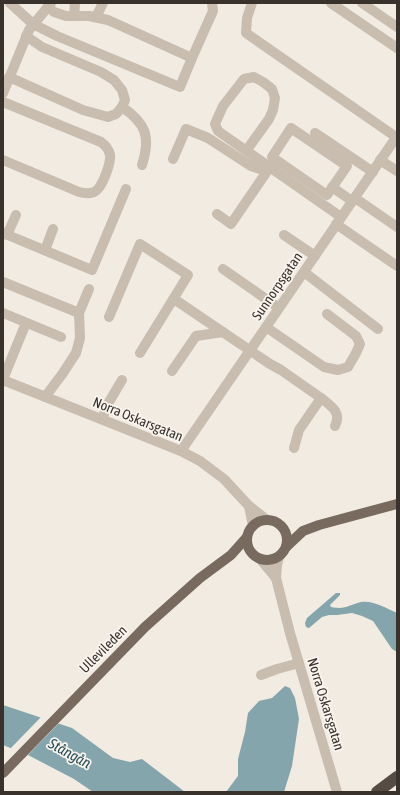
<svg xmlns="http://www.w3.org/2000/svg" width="400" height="795" viewBox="0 0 400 795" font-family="'Asap Condensed',sans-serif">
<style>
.water{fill:#84a5ab}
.pier{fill:#f1ebe2}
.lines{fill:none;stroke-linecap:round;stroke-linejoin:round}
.minor{stroke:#c8bdaf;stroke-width:10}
.major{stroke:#786a5f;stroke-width:10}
.highway{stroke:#574c44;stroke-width:12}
.labels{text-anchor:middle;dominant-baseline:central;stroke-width:3.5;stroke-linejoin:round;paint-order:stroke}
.street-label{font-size:14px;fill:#38312c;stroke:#f9f5ee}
.water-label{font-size:15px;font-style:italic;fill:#264d55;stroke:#f9f5ee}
</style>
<rect width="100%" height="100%" fill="#f1ebe2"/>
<g class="water">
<path d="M336,593H340V595L330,605L331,607C346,610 348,605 361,602C373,600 386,608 397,613V652L392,649L373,621L362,616L352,613L337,615H329L322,617L309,628L306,627L305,623L307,618Z"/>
<polygon points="285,686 290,688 295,698 299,719 292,766 284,792 226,792 238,776 238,759 245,732 248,713 259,701 272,698"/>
<polygon points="3,705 72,728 113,758 130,762 142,759 185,792 93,792 74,779 28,755 3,745"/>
</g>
<polygon class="pier" points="42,716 60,722 27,756 9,750"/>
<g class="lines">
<g class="minor">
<polyline points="10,3 33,24 57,36 180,87 192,58 108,20 89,16 66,16 54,12 48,7"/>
<polyline points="252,3 247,18 246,33 396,137"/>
<polyline points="331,3 397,48"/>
<polyline points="362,3 397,27"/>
<polyline points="74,16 75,3"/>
<polyline points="96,17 103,3"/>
<polyline points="192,58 213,11 212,3"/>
<polyline points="9,77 83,110 108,117 116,114 122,107 125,100 122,90 114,80 101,72 42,47 26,36"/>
<polyline points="3,93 29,30 51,3"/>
<path d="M3,102L101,142C105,145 109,150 110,155C111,163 102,189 94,192C90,194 83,193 79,192L3,160"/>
<path d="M122,107C146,123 151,137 142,165"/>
<polygon points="291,128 347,166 327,195 272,157"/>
<polyline points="315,133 373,172"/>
<polyline points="246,151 269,119 273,110 275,98 272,89 263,82 254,77 244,79 223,106 215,124 218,131 341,217"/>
<polyline points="173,159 186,129 208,138 251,166 260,169 270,167"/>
<polyline points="380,160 397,171"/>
<polyline points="332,187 352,201"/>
<polyline points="355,198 397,227"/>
<polyline points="217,214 231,224 270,167"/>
<polyline points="336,224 397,266"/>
<polyline points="3,233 92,270 126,189"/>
<polyline points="7,235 16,215"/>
<polyline points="284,235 315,256"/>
<polyline points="45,250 53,229"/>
<polyline points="223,269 279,308"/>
<polyline points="304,272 378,329"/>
<polyline points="3,282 79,313"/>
<polyline points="174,299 270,364 281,370 321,398 299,430 294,448"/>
<polyline points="3,313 61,337"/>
<polyline points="109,317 140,244 188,275 140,353"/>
<polyline points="266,327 324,367 338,370 348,367 356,353 360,344 356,336 327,314"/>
<polyline points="172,371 196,336 223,332"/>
<polyline points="3,379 26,323"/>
<polyline points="3,380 181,451 200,461 224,479 249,506 267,520"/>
<polyline points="45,397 63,373 76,353 80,338 79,313 89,289"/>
<path d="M321,398C331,406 342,412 335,426"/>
<polyline points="102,419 109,402 122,380"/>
<polyline points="181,451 397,136"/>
<polyline points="249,506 253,526"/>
<polyline points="279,557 277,565 276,578 290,633 337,792"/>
<polyline points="261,560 276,578"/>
<polyline points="261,675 277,669 299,663"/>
</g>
<g class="major">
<circle cx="267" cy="540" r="20"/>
<polyline points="286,547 303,531 319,525 397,504"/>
<polyline points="3,773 145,627 200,578 231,555 247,537"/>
</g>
<polyline class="highway" points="377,792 397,777"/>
</g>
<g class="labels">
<g class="street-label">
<text transform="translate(277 286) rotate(-56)">Sunnorpsgatan</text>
<text transform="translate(138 419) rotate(22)">Norra Oskarsgatan</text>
<text transform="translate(103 649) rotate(-45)">Ullevileden</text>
<text transform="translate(326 704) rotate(73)">Norra Oskarsgatan</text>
</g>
<g class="water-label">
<text transform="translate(70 753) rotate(29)">Stångån</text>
</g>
</g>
<rect width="400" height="795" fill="none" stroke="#38312c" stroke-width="8"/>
</svg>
